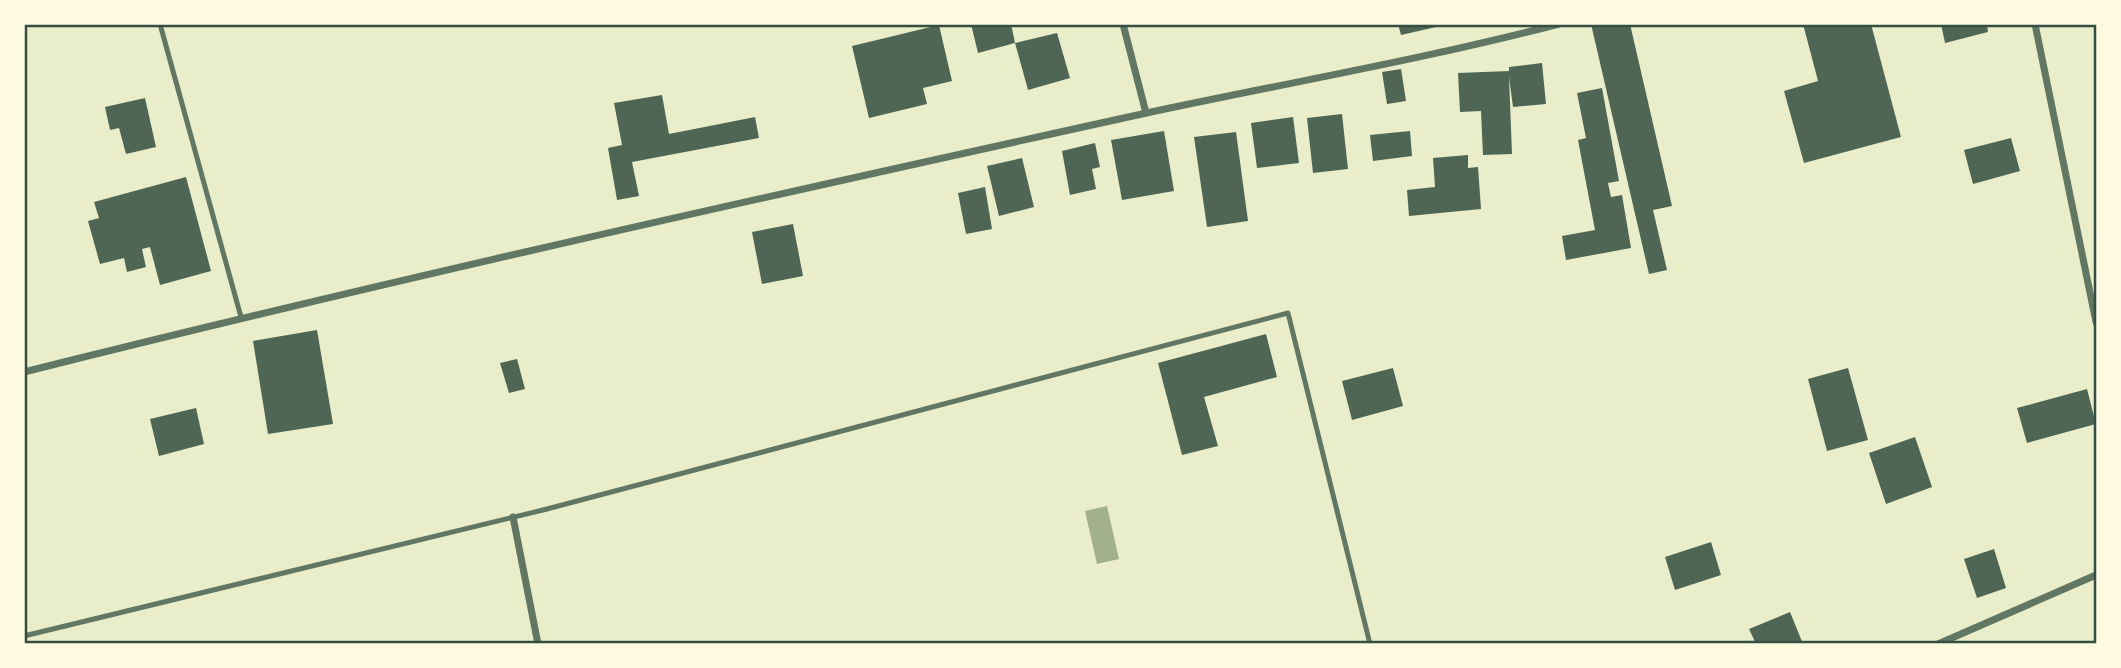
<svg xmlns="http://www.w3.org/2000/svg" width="2121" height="668" viewBox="0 0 2121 668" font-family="Karla,sans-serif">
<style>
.water{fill:#a3b18a}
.building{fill:#4f6655}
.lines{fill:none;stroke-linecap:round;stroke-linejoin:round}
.service{stroke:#617663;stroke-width:5}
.minor{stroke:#617663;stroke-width:7}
.neatline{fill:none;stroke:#344e41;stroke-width:2.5}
</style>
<rect width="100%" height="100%" fill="#e9edc9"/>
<polygon class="water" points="1107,506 1119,559 1097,564 1085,511"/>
<g class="building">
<polygon points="971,24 1011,24 1015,43 978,53"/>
<polygon points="1398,24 1435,24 1436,27 1401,35"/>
<polygon points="1591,24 1630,24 1672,206 1653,210 1667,270 1649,274"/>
<polygon points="1803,24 1871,24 1901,137 1804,163 1784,91 1818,81"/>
<polygon points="1941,24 1987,24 1988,32 1945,43"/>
<polygon points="939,25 952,81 923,88 927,104 869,118 852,46"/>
<polygon points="1057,33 1070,78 1028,90 1015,43"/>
<polygon points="1542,63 1546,104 1513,107 1509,77 1512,154 1483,155 1481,111 1460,112 1458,73 1509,71 1509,67"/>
<polygon points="1401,69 1406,101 1387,104 1382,72"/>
<polygon points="1602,88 1619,181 1608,183 1611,197 1622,195 1631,248 1566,260 1562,236 1595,230 1578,140 1586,138 1577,93"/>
<polygon points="662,95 669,134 755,117 759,138 632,162 639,196 617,200 608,148 622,145 614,103"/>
<polygon points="145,98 156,147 126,154 119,128 110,130 105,107"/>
<polygon points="1342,114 1348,169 1313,173 1307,118"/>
<polygon points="1293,117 1299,163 1257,168 1251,123"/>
<polygon points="1164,131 1174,191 1122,200 1111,140"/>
<polygon points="1410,131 1412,156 1373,161 1370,135"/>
<polygon points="1236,132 1248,221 1207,227 1194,137"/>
<polygon points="2011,138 2020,171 1973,184 1964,150"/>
<polygon points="1095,143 1100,167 1092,169 1096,189 1070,195 1062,151"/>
<polygon points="1468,155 1468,168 1478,167 1481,209 1409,216 1407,190 1435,187 1433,158"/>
<polygon points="1022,158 1034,207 999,216 987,166"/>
<polygon points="186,177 211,271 160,285 150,247 142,249 146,267 127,272 124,258 100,264 88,221 99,218 94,202"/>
<polygon points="985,187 992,229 966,234 958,193"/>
<polygon points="793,224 803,276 762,284 752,232"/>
<polygon points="317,330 333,424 268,434 253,341"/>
<polygon points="1266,334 1277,377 1204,397 1218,446 1182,455 1158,363"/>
<polygon points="517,359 525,389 509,393 500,363"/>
<polygon points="1393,368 1403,406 1352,420 1342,381"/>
<polygon points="1848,368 1868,440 1827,451 1808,379"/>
<polygon points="2087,389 2096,424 2027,443 2017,408"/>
<polygon points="196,408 204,444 159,456 150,419"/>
<polygon points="1915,437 1932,487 1886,504 1869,453"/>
<polygon points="1711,542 1721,575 1675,590 1665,557"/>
<polygon points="1994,549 2006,588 1977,598 1964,559"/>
<polygon points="1790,612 1803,644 1756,644 1749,629"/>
</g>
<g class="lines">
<g class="service">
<polyline points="160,24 241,317"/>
<polyline points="24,636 547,509 1288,313 1370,644"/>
</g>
<g class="minor">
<polyline points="1123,24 1146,113"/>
<polyline points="2035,24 2096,322"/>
<path d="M24,372C395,279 769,196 1142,114C1281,84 1421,60 1559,24"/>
<polyline points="513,517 538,644"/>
<polyline points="1938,644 2096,575"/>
</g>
</g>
<rect width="2121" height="668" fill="none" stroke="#fefae0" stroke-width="52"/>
<rect x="26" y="26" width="2069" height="616" class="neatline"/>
</svg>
